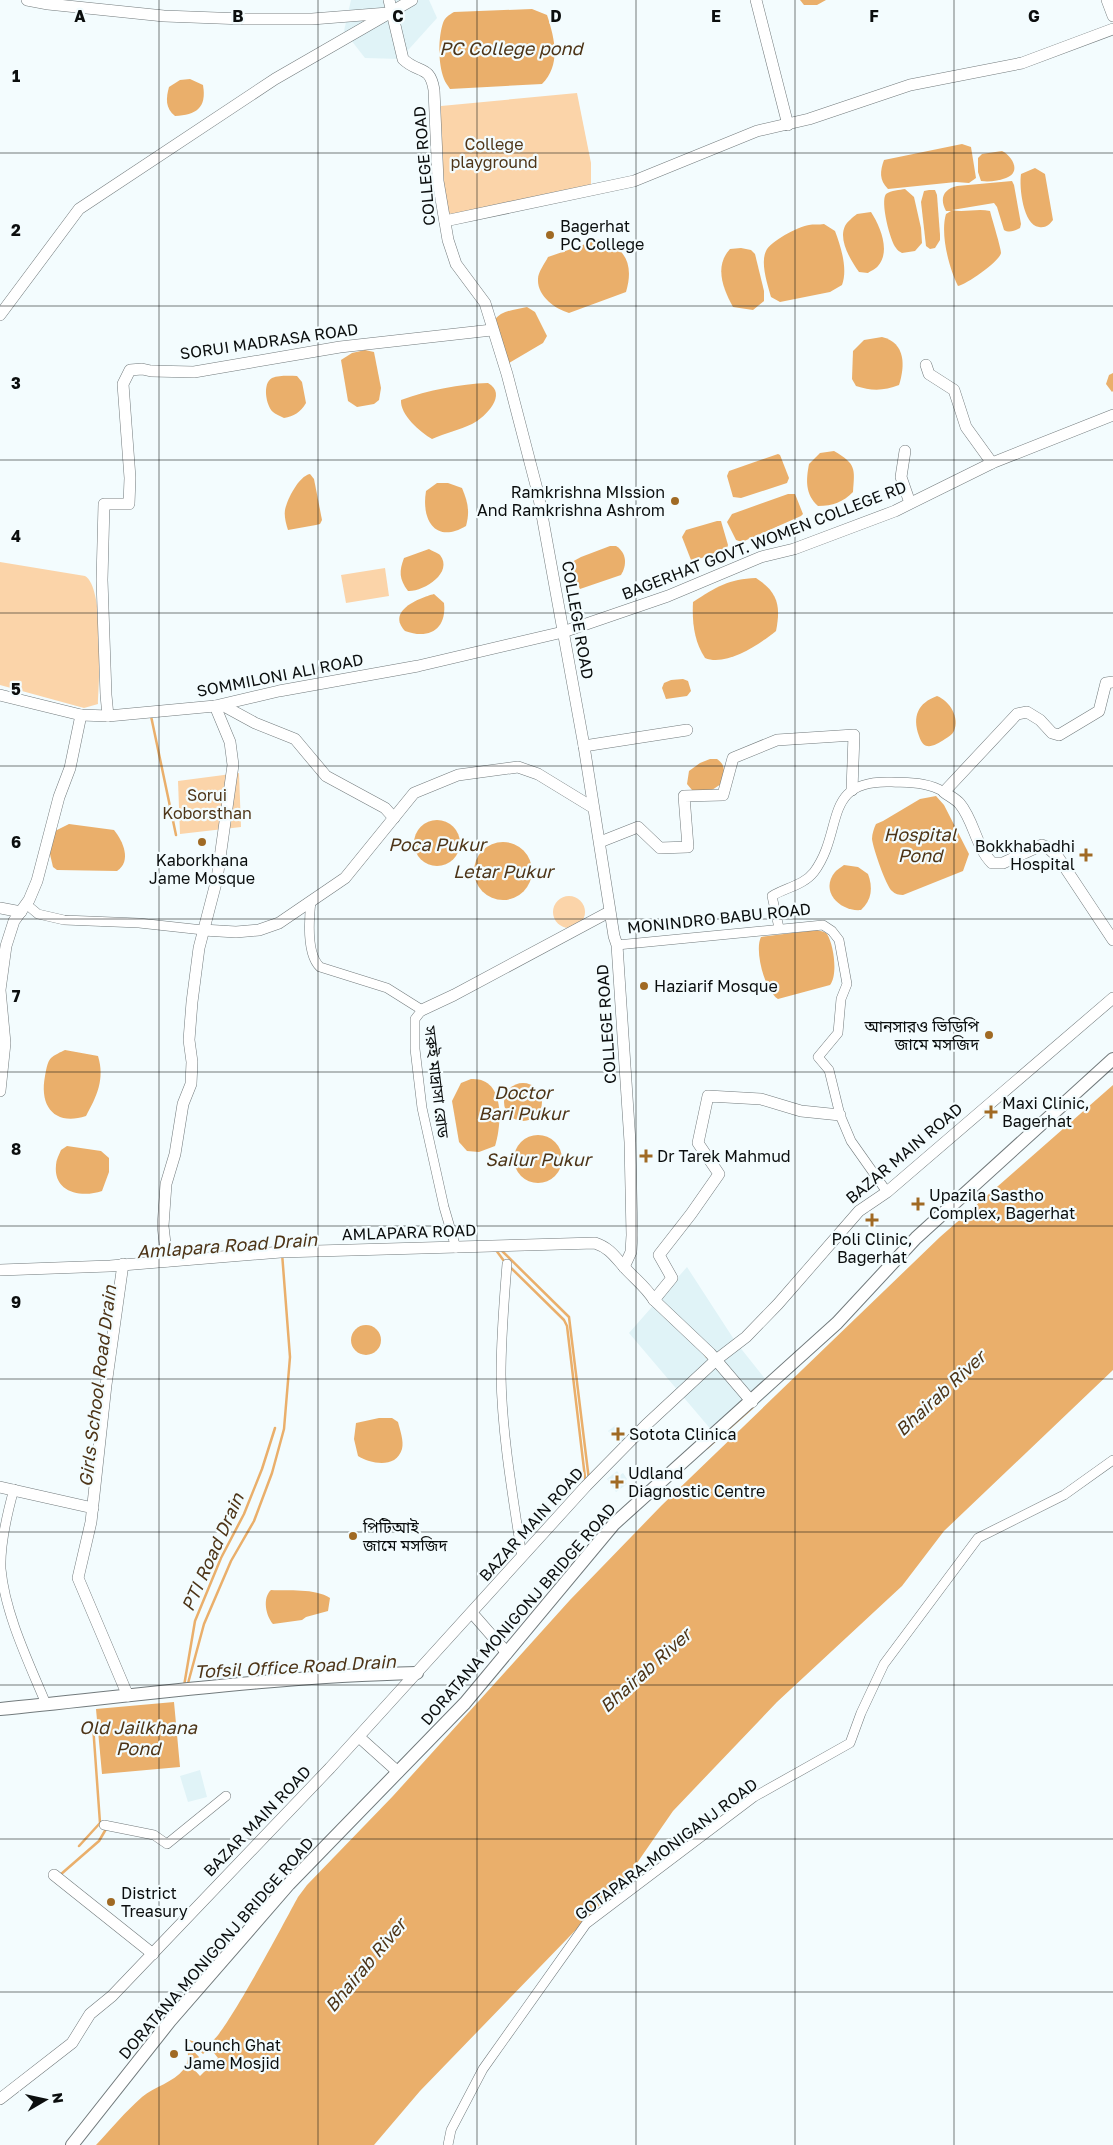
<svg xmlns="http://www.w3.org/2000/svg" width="1113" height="2145" viewBox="0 0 1113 2145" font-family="'Golos Text','Noto Sans Bengali',sans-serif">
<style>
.built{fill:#e0f3f7}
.green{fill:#fbd4a9}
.water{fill:#eaaf6b}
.pier{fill:#f3fcfe}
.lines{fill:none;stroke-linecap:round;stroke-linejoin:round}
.stream{stroke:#eaaf6b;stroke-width:2.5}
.minor-casing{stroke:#727a7c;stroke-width:10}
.tertiary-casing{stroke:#727a7c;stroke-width:12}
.secondary-casing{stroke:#727a7c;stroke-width:14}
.minor{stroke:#fff;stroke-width:9}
.tertiary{stroke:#fff;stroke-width:11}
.secondary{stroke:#fff;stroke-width:12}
.grid{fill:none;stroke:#0b0e0e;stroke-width:1;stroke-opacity:0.55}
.poi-dot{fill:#a06a24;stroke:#f3fcfe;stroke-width:2}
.labels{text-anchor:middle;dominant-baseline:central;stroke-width:4.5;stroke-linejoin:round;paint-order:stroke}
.park-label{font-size:16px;fill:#4e3518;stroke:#f3fcfe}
.street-label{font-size:16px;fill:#0b0e0e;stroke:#f3fcfe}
.poi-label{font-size:16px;fill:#0b0e0e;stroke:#f3fcfe;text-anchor:start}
.water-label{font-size:18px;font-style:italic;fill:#4d3417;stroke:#f3fcfe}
.grid-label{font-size:16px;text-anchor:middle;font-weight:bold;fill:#0b0e0e;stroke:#f3fcfe;stroke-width:4.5;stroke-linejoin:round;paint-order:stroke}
</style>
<rect width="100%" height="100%" fill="#f3fcfe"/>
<g class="built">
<polygon points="351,0 429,0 437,18 400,59 365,58 344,31"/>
<polygon points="687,1267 735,1341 774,1390 719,1439 629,1333"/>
<polygon points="616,1425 627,1438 620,1444 608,1431"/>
<polygon points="617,1471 620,1475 623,1473 627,1479 625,1481 627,1484 616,1492 607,1479"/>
<polygon points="200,1770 207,1797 188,1802 180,1776"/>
</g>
<g class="green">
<polygon points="577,93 591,163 591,187 452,214 445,212 438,111 441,106"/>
<path d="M0,562L85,576C105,587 99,682 98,704L84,708L0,685Z"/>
<polygon points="385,568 389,596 346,603 341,575"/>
<polygon points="239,773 241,827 180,834 178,781"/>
<circle cx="569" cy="912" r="16"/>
</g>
<g class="water">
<polygon points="800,0 826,0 817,5 804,5"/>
<path d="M532,9L547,15C555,39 561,65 542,84L450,89C448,86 445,82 444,79C438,64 438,38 443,23C445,17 449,15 454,12Z"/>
<path d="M190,79L203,85C207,108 196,115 175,116C165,108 166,98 169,87L180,80Z"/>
<path d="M962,144L971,147L976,178L969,183L956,182L888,189C879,180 880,171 884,160Z"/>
<path d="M1002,151C1012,156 1022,172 1006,178C998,181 989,182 981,181L978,172V158L982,154Z"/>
<path d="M1035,168L1045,174L1053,220C1049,225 1046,228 1039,227C1023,225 1019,187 1021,174Z"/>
<path d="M1012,181L1014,185L1021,224L1020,228C1015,231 1009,233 1004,230L997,207L994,203L952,210C964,213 977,208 990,211C992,219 1001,248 1001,253C999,262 967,284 958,286C949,268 940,234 946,214L951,211H946C939,198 944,189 957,186Z"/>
<path d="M905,189L914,197L921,228L922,243L915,251L902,253C900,252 897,250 896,248C890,241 880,201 886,194C891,190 900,190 905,189Z"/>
<polygon points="929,190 935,190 937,195 940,235 940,240 935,248 930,249 926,246 921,202 924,191"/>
<path d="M871,212C880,226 891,251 878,266C876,269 870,271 868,273L859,272C851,261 838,240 845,226C847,222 853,217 857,214Z"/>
<path d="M824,224L835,231C841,247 848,269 842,285L830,292L780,302L771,297C768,286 760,263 766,251C771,241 797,227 809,225C813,224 819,225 824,224Z"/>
<path d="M600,239C626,248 634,265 626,292L569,313C555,309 537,296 538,279C538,272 545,263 548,257Z"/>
<path d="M741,248L751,250L755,254L764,291V301L753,310L733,307C723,289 714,266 730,249Z"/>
<path d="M527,307L535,312L547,336L543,343L509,363L494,321C501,310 515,310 527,307Z"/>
<path d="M882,337C906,343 905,366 899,385C884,391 871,391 856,386L852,379L853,351L864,340Z"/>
<polygon points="365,350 374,352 381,388 379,400 374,404 357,407 348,401 341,360 352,353"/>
<polygon points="1113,373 1113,391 1112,392 1106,384 1109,375"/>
<path d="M297,376L302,382L306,403C300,413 294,416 284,418C280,416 275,414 273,412C266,406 262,383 272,378C280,375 290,376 297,376Z"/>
<path d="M488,383C508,394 486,417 472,424C460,430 445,433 432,439C420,432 400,415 401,400C428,390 460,384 488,383Z"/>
<path d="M834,451C856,464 855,468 853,492C843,502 833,506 818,506C805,494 806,480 809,464L820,453Z"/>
<polygon points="778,454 780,455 789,478 787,483 741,498 733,497 727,476 729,471"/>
<path d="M310,474L314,479L322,520L320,524L316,525L288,530C286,524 284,516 285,510C287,499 299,476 310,474Z"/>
<path d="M437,483H448L462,488C468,502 470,512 466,526C436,544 421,521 426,491Z"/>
<polygon points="788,494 795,494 803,514 801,516 742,542 736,540 727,522 732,514"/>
<polygon points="717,521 721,521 728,545 727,548 694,561 691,560 682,537 686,530"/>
<path d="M610,546H616C627,553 627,565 621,575L580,589L570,568V563L581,557Z"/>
<path d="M429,549C432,551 438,553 440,555C454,573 423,592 408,591C399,579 399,571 404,558Z"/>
<path d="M756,578C778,592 781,606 776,631C760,644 726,667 705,658C694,641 692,622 693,602C716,587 729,579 756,578Z"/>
<path d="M434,594L444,603C447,629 429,640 405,631C386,611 419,598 434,594Z"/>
<polygon points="683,679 688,681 691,691 687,696 666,699 662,688 664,683 671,680"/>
<path d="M937,696C950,701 960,718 954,731C952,735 948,737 945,739C934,746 924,752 919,736C912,716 918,703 937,696Z"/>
<path d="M710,759H717C727,766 724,773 721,784L709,792L692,790L687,784L689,771L700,763Z"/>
<path d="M936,796L944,805L969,854L963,871L903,895C899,895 895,894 892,891C886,886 873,848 872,839C872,834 874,828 876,824L883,821L920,799Z"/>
<circle cx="437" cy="843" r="23"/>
<path d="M69,824L114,830C123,841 132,861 117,871L57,870L53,867L49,850L55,831Z"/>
<circle cx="503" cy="871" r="29"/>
<path d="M844,865L858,867L868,874C873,887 872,900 861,910C841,912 819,892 835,872C837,870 841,867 844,865Z"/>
<path d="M816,930C820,931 824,931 827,934C834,945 838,975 830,985L778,999C765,991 754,951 761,937Z"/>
<path d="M65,1050L98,1056C105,1079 97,1096 86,1116C55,1126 39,1107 45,1076C46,1071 47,1062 51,1058C54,1055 61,1052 65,1050Z"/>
<path d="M471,1079C505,1077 502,1123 495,1146L479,1152L467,1151L459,1142L452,1101L461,1083Z"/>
<circle cx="523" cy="1102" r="19"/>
<path d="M1113,1085V1370L944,1531L902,1586L777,1702L673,1811L628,1876L420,2091L374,2145H96C111,2129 126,2111 142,2097C155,2086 173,2083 184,2069C190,2060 188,2052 186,2043L189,2040C195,2042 205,2045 211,2042C225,2035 286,1919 298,1897L307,1885L393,1796L570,1600L662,1505L940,1237Z"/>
<circle cx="538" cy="1159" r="24"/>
<path d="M67,1146L101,1151L109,1158V1172L102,1191C82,1198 53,1193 56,1165C56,1160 59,1155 61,1150Z"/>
<circle cx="366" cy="1340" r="15"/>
<path d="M379,1418H392L398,1422C400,1430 404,1441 402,1449C396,1469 371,1464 358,1456L354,1439L356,1423Z"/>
<path d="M271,1590C288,1591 315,1588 330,1598L328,1611L306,1617L302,1620L273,1624C266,1616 262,1598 271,1590Z"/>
<polygon points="174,1702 180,1767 102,1774 96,1709"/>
</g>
<polygon class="pier" points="189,2040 203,2054 210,2048 218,2058 200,2076 191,2066 199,2057 186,2043"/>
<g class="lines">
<g class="stream">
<polyline points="151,716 176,835"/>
<polygon points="587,1242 601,1245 613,1254 623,1267 647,1290 654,1300 677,1320 707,1357 718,1358 649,1421 586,1486 567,1326 564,1320 504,1261 493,1246"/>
<polygon points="498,1247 569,1317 589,1480 416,1671 335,1674 187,1687 204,1624 231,1561 254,1521 272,1473 284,1429 290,1357 282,1253"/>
<polyline points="707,1448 753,1407"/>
<polyline points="184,1686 195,1621 221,1558 244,1514 262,1469 275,1428"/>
<polyline points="79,1846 100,1823 93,1725"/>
<polyline points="60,1875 99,1841 106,1829"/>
</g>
<g class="minor-casing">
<g id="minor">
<path d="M311,901C309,919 306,954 320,967L387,988L422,1010L415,1019V1049L422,1108L444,1207L456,1248"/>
<polyline points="26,904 38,914 64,920 139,923 203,930"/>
<path d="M779,928L772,896C785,888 804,885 814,872C845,830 821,779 892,782C911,783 928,782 944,792"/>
<polyline points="617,945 823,925 832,931 839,940 847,984 841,999 838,1033 818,1057 829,1070 840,1115 851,1141 887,1192"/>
<path d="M507,1264C504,1301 501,1337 501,1375C502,1435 513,1497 522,1557"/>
<path d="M14,1489C7,1514 0,1543 1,1569C5,1614 29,1663 46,1704"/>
<polyline points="104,1825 154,1835 167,1844 226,1796"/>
<polyline points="448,2145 451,2130 483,2069 586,1924 754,1797 850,1743 861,1713 884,1664 978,1538 1064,1495 1113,1460"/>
</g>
</g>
<g class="tertiary-casing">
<g id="tertiary">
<polyline points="27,0 48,4 164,16 244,19 312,19 388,13"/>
<path d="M389,0L403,59C418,74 430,64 434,90L438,181L448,240L456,264L485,303L507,374L538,493L584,746L614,936L617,945L630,1142L632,1235L631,1252L624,1267"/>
<polyline points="756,0 788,125"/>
<polyline points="1107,0 1113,16"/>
<polyline points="445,221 634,181 757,131 809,119 910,85 1022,63 1113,29"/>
<polyline points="0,315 79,209 275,79 412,0"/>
<polyline points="926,365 929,374 954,390 966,427 992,463"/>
<polyline points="905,451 901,477 910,503"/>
<path d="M1113,682L1106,683L1099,711L1059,735L1052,733L1040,720L1027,712L1017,714L944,792C949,796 956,799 960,804C974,821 976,847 992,863H1003L1042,845L1047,847L1058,857L1113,940"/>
<polyline points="0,695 81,715 108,716 215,706 279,691 418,666 563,632 668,596 761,557 794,549 895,511 992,463 1113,415"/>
<polyline points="222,705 255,723 295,739 326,776 385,808 394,818"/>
<polyline points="108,716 106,695 102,580 104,504 129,504 130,478 123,384 130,370 142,369 151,371 194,372 340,347 492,330"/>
<polyline points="584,746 687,730"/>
<polyline points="600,842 638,827 660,848 688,847 684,796 723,795 733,758 777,740 854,735 852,790"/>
<polyline points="0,908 21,912"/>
<polyline points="203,930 236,932 259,930 279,923 345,878 414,793 458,775 518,767 538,774 592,807"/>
<polyline points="422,1010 454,995 609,912"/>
<polyline points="0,1091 5,1043 0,990 6,946 14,921 29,900 37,881 59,797 70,768 81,715"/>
<polyline points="167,1261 163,1226 166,1184 175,1154 183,1104 191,1084 192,1062 189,1040 192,1002 199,948 217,879 233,765 230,742 215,706"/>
<polyline points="123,1264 106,1385 91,1522 78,1578 128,1696"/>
<path d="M0,1270L110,1266L281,1252L595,1243C610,1248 615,1257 625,1268C635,1279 646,1287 654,1300L710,1353L752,1402"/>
<polyline points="654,1300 672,1278 659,1255 691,1214 719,1174 698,1143 708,1096 761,1099 801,1111 840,1115"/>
<polyline points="0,1487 93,1508"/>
<polyline points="472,1613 507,1653"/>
<polyline points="359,1737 398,1772"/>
<polyline points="54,1875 153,1954"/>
<polyline points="0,2099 72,2043 90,2014 112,1996 156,1950 330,1768 586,1486 646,1425 716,1360 746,1337 778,1304 859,1211 887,1192 1113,998"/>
</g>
</g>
<g class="secondary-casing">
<g id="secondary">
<path d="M0,1709C139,1695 278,1676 417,1673"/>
<polyline points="72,2145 170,2021 289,1884 465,1703 614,1524 837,1323 916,1238 1113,1059"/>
</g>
</g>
<use href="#minor" class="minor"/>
<use href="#tertiary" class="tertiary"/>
<use href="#secondary" class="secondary"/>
</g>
<path class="grid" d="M159,0V2145M318,0V2145M477,0V2145M636,0V2145M795,0V2145M954,0V2145M0,153H1113M0,306H1113M0,460H1113M0,613H1113M0,766H1113M0,919H1113M0,1072H1113M0,1226H1113M0,1379H1113M0,1532H1113M0,1685H1113M0,1839H1113M0,1992H1113"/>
<g class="poi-dot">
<circle cx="550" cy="235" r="5"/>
<circle cx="675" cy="501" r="5"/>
<circle cx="202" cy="842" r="5"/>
<path d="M1083.5 847.5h5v5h5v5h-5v5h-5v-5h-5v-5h5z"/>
<circle cx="644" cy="986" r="5"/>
<circle cx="989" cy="1035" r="5"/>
<path d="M988.5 1104.5h5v5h5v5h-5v5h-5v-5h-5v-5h5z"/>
<path d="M643.5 1148.5h5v5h5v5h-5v5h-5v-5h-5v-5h5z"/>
<path d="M915.5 1196.5h5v5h5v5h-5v5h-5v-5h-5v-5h5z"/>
<path d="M869.5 1212.5h5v5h5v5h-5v5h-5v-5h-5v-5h5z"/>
<path d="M615.5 1426.5h5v5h5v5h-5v5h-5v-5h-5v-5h5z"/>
<path d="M614.5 1474.5h5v5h5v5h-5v5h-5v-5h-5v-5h5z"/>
<circle cx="353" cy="1536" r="5"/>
<circle cx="111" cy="1902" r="5"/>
<circle cx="174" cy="2054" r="5"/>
</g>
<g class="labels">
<g class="park-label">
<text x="494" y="144">College<tspan x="494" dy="18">playground</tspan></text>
<text x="207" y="795">Sorui<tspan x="207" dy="18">Koborsthan</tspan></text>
</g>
<g class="street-label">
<text transform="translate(424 166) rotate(-95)">COLLEGE ROAD</text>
<text transform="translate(269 341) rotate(-8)">SORUI MADRASA ROAD</text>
<text transform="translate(764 540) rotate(-21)">BAGERHAT GOVT. WOMEN COLLEGE RD</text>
<text transform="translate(578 620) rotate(80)">COLLEGE ROAD</text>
<text transform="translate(280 675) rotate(-11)">SOMMILONI ALI ROAD</text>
<text transform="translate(719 918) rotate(-6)">MONINDRO BABU ROAD</text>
<text transform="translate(606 1024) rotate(-94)">COLLEGE ROAD</text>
<text transform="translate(437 1082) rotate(83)">সরুই মাদ্রাসা রোড</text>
<text transform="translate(904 1153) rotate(-40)">BAZAR MAIN ROAD</text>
<text transform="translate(409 1232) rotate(-2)">AMLAPARA ROAD</text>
<text transform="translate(531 1524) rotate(-48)">BAZAR MAIN ROAD</text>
<text transform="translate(518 1614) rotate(-49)">DORATANA MONIGONJ BRIDGE ROAD</text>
<text transform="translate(257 1821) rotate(-46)">BAZAR MAIN ROAD</text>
<text transform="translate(666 1849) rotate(-37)">GOTAPARA-MONIGANJ ROAD</text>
<text transform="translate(216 1948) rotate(-49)">DORATANA MONIGONJ BRIDGE ROAD</text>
</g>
<g class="poi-label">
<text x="560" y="226">Bagerhat<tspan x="560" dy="18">PC College</tspan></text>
<text x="665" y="492" text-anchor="end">Ramkrishna MIssion<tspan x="665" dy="18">And Ramkrishna Ashrom</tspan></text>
<text x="1075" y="846" text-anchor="end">Bokkhabadhi<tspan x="1075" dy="18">Hospital</tspan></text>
<text x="202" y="860" text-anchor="middle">Kaborkhana<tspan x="202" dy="18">Jame Mosque</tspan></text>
<text x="654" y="986">Haziarif Mosque</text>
<text x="979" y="1026" text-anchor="end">আনসারও ভিডিপি<tspan x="979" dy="18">জামে মসজিদ</tspan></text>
<text x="1002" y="1103">Maxi Clinic,<tspan x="1002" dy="18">Bagerhat</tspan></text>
<text x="657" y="1156">Dr Tarek Mahmud</text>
<text x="929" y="1195">Upazila Sastho<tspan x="929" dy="18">Complex, Bagerhat</tspan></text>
<text x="872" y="1239" text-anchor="middle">Poli Clinic,<tspan x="872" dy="18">Bagerhat</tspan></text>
<text x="629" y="1434">Sotota Clinica</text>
<text x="628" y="1473">Udland<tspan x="628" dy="18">Diagnostic Centre</tspan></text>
<text x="363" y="1527">পিটিআই<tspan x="363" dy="18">জামে মসজিদ</tspan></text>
<text x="121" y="1893">District<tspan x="121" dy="18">Treasury</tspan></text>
<text x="184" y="2045">Lounch Ghat<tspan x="184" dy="18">Jame Mosjid</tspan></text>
</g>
<g class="water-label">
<text x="511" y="48">PC College pond</text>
<text x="920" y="834">Hospital<tspan x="920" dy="21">Pond</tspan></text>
<text x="437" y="844">Poca Pukur</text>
<text x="503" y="871">Letar Pukur</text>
<text x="523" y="1092">Doctor<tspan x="523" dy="21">Bari Pukur</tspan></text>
<text x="538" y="1159">Sailur Pukur</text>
<text transform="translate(227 1245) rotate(-4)">Amlapara Road Drain</text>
<text transform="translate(97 1386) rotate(-83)">Girls School Road Drain</text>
<text transform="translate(940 1393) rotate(-43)">Bhairab River</text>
<text transform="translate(212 1552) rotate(-66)">PTI Road Drain</text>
<text transform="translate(295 1666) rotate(-3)">Tofsil Office Road Drain</text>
<text transform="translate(645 1670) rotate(-42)">Bhairab River</text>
<text x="138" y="1727">Old Jailkhana<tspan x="138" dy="21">Pond</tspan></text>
<text transform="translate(365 1965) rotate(-50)">Bhairab River</text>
</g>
</g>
<g class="grid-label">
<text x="80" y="22">A</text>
<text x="238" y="22">B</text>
<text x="398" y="22">C</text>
<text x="556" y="22">D</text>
<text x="716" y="22">E</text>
<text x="874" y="22">F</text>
<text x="1034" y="22">G</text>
<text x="16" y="82">1</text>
<text x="16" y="236">2</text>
<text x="16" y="389">3</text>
<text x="16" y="542">4</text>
<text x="16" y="695">5</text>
<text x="16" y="848">6</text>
<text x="16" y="1002">7</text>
<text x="16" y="1155">8</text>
<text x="16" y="1308">9</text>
</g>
<g transform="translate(45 2100) rotate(81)" stroke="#f3fcfe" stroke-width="4" paint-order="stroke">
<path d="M0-4L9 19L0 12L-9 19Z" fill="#0b0e0e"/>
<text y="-8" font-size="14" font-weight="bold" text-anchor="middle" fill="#0b0e0e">N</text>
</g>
</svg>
